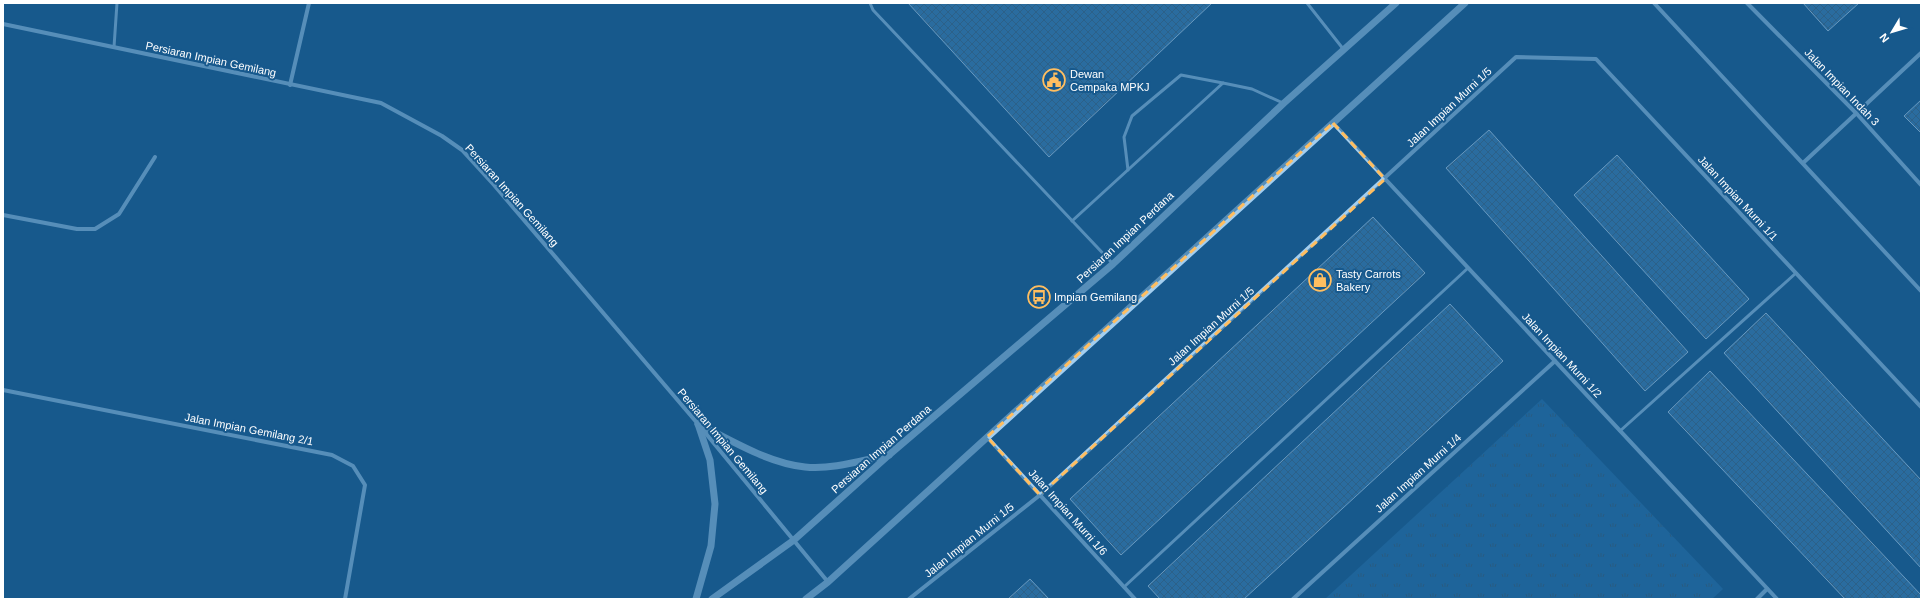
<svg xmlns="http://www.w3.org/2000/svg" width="1924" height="602" viewBox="0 0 1924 602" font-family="Helvetica,sans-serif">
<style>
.park{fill:url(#park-tufts)}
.building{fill:url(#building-cross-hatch);stroke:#c9e5fb}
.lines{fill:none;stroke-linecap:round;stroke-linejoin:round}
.service{stroke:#a3ceef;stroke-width:3}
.minor{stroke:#a3ceef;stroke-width:4}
.tertiary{stroke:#a3ceef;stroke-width:7}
.marked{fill:none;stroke:#ffbe60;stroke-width:3;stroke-dasharray:8 5;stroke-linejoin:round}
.labels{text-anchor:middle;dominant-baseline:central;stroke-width:4;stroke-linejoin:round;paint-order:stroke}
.street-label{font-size:11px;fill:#fff;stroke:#17598d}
.poi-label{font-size:11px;fill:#fff;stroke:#17598d;text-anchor:start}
</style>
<defs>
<pattern id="park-tufts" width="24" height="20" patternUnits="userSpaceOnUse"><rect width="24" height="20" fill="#2772aa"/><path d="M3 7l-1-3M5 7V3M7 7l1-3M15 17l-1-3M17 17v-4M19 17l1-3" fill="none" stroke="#3b5d76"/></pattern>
<pattern id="building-cross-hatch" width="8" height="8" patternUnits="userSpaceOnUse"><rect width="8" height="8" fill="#4083b6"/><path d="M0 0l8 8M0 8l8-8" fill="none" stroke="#456a86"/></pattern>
</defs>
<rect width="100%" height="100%" fill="#17598d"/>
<polygon class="park" points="1542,399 1723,589 1712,599 1325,599"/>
<g class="building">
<polygon points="908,3 1212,3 1049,157"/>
<polygon points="1803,3 1859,3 1828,31"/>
<polygon points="1921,100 1921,133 1904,116"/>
<polygon points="1489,130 1688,352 1645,391 1446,168"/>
<polygon points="1617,155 1749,299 1706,339 1574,195"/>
<polygon points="1373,217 1425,273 1121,555 1070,499"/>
<polygon points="1450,304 1503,361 1244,599 1160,599 1148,586"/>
<polygon points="1766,313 1921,480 1921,568 1724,353"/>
<polygon points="1710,371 1921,595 1921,599 1845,599 1668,412"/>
<polygon points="1030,579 1049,599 1008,599"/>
</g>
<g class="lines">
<g class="service">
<polyline points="870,3 873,10 1113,264"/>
<polyline points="1307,3 1344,50"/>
<polyline points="114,47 117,3"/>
<polyline points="1128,170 1124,137 1132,116 1181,75 1223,83"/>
<polyline points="1072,221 1223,83 1252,89 1283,103"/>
<polyline points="1620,431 1796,273"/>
<polyline points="1124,587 1468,268"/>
</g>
<g class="minor">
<polyline points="1654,3 1921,291"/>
<polyline points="1747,3 1857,114 1921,185"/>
<polyline points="3,24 381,103 442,136 462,150 494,185 698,424 828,582"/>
<polyline points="290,85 309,3"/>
<polyline points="1333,123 1777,599"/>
<polyline points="1803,163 1921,53"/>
<polyline points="3,215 77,229 95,229 119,214 155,157"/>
<polyline points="3,390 332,455 353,466 365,485 345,599"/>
<polyline points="987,437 1135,599"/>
<polyline points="909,599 1040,495 1516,57 1596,59 1921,407"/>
<polyline points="1293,599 1555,361"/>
<polyline points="1757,599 1767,589"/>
</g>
<g class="tertiary">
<path d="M698,424C731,440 767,463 805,467C832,470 863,460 889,455"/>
<polyline points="696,599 711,546 715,504 710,460 698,424"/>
<polyline points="712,599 794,540 890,454 1113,264 1284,103 1396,3"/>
<polyline points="806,599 828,582 1465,3"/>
</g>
</g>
<path d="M0 0H1924V602H0ZM1333,123L1385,179L1040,495L987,437Z" fill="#17598d" fill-opacity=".55" fill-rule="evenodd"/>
<path class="marked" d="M1333,123L1385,179L1040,495L987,437Z"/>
<defs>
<g id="civic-ring" transform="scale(1.15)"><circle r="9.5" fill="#17598d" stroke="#ffbe60" stroke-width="1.5"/><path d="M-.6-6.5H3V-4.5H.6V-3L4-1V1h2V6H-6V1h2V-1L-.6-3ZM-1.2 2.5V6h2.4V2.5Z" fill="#ffbe60"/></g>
<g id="shop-ring" transform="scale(1.15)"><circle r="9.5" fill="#17598d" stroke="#ffbe60" stroke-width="1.5"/><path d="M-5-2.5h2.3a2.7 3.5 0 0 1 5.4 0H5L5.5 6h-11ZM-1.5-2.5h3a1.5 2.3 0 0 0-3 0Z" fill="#ffbe60"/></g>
<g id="bus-ring" transform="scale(1.15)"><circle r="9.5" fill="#17598d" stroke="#ffbe60" stroke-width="1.5"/><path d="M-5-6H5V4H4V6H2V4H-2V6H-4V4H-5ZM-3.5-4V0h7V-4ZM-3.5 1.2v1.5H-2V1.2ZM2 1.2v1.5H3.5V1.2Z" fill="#ffbe60"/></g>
</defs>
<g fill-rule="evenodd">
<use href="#civic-ring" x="1054" y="80"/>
<use href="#shop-ring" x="1320" y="280"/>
<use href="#bus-ring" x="1039" y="297"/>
</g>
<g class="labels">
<g class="street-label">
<text transform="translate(211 59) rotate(12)">Persiaran Impian Gemilang</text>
<text transform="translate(1842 87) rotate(46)">Jalan Impian Indah 3</text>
<text transform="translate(1449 107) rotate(-43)">Jalan Impian Murni 1/5</text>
<text transform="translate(512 195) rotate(48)">Persiaran Impian Gemilang</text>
<text transform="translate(1738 198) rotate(47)">Jalan Impian Murni 1/1</text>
<text transform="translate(1125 237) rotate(-43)">Persiaran Impian Perdana</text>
<text transform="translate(1211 326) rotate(-42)">Jalan Impian Murni 1/5</text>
<text transform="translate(1562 355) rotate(47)">Jalan Impian Murni 1/2</text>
<text transform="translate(249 429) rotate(11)">Jalan Impian Gemilang 2/1</text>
<text transform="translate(723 441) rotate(50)">Persiaran Impian Gemilang</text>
<text transform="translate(881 449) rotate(-41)">Persiaran Impian Perdana</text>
<text transform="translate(1418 473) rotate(-42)">Jalan Impian Murni 1/4</text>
<text transform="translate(1068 512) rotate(48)">Jalan Impian Murni 1/6</text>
<text transform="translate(969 540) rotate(-39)">Jalan Impian Murni 1/5</text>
</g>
<g class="poi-label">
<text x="1070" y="74">Dewan<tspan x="1070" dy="13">Cempaka MPKJ</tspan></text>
<text x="1336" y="274">Tasty Carrots<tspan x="1336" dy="13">Bakery</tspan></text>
<text x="1054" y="297">Impian Gemilang</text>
</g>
</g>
<rect width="1924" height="602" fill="none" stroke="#ffffff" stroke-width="8"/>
<g transform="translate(1892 32) rotate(232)" stroke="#17598d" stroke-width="3" paint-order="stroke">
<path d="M0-3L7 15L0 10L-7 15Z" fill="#ffffff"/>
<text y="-6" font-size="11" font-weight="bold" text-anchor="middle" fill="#ffffff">N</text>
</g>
</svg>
